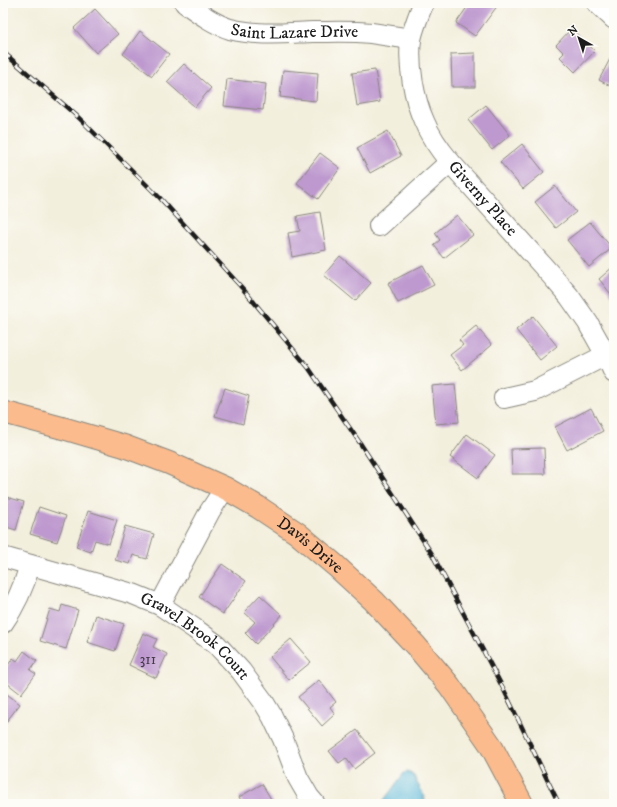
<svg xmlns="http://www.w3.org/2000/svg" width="617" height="807" viewBox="0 0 617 807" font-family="'IM FELL DW Pica',serif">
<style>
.water{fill:#58b6d6;stroke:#3a6979}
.building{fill:#be99cf}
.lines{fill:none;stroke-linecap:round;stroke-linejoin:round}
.minor-casing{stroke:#88867c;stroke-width:22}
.major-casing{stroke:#88867c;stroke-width:24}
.minor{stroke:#fff;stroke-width:20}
.major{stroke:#fbbb8d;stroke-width:22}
.rail-casing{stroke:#1c1c1c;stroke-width:4.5}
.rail{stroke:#fdfcf7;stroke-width:3;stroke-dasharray:9;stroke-linecap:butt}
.labels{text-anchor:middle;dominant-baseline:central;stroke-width:3.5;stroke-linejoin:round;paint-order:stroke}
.number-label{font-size:15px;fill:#443b49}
.street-label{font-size:17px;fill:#1c1c1c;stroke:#fdfcf7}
</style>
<rect width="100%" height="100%" fill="#fdfcf7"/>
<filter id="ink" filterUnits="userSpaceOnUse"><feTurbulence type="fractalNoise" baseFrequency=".025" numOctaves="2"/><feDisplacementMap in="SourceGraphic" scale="8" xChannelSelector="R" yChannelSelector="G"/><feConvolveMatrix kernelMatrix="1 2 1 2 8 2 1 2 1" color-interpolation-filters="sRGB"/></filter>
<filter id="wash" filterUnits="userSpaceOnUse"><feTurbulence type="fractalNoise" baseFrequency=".012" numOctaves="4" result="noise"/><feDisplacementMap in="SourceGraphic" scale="16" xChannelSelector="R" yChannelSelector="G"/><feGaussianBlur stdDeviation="0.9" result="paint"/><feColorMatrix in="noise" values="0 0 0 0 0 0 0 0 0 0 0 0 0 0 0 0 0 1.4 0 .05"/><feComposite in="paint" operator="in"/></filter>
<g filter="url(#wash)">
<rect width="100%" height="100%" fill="#f3efdd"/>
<polygon class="water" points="407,772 410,773 414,776 417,783 422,791 426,804 381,804 404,773"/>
<g id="blocks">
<g class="building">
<polygon points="470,3 496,3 498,5 475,36 456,23"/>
<polygon points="95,9 118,34 96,53 74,28"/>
<polygon points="571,29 595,51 575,72 560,57 564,53 556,45"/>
<polygon points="140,31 169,54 152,76 123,54"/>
<polygon points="475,53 475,87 452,87 451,54"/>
<polygon points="610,59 614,61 614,88 599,80"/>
<polygon points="184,64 211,88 195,107 167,82"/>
<polygon points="283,70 318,73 316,101 280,97"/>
<polygon points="375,70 380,102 357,106 352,73"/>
<polygon points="227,79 266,84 263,110 224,106"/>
<polygon points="486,105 510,135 492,150 468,120"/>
<polygon points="388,131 401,156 370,173 357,148"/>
<polygon points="522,144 544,172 523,189 500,162"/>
<polygon points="320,153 340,168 318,199 297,183"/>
<polygon points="555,186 576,212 556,228 535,202"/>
<polygon points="320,212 326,250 292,257 288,233 300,231 297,216"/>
<polygon points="457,215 473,235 444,258 434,245 440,240 435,233"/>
<polygon points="590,222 612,248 589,267 567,240"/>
<polygon points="340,256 371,283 355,301 324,275"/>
<polygon points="423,265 434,285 398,303 388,283"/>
<polygon points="614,266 614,298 599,279"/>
<polygon points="533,316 557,346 540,360 516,330"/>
<polygon points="476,326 492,345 462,370 450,355 463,345 459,340"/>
<polygon points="455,384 459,422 436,424 432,386"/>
<polygon points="225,388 249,396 243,424 215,416"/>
<polygon points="591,408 603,431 567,450 555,427"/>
<polygon points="467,434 495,455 478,478 450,457"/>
<polygon points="544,448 545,474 512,474 511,449"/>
<polygon points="3,496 24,502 16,530 3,526"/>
<polygon points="39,507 66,516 57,542 30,534"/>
<polygon points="88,511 117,520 109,544 95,540 91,552 76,547"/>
<polygon points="125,526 154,534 147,559 133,555 130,564 115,560"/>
<polygon points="222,564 246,581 223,614 199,597"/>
<polygon points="260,595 282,615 256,644 245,633 255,622 244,612"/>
<polygon points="62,605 78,610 66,649 40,641 50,609 60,612"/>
<polygon points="96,615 124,624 115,651 87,642"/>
<polygon points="143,633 157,639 153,647 167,654 156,678 129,665"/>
<polygon points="291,639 311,662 289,680 270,657"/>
<polygon points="24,651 37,661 30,670 36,674 21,694 3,680 3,672 13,658 17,661"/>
<polygon points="319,680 336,702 330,707 335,714 322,726 298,697"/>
<polygon points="3,691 20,704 3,726"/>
<polygon points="357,730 375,753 354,769 346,758 339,763 329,751"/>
<polygon points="262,784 274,804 243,804 239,797"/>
</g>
</g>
</g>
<g filter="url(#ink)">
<use href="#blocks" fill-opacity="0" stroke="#88867c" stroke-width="1"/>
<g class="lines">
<g class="minor-casing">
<g id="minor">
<path id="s1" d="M185,3C199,13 214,24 230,29C257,36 285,33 313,32C332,32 352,31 371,33C385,35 398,37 411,39"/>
<path id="s2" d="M424,3C420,10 412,33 411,40C408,65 414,99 424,121C430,136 440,150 450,162L551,275L569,296L588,323L606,355L614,373"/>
<polyline points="597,3 614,19"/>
<polyline points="379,226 450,162"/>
<polyline points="504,398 535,391 606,355"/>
<path id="s3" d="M3,557L133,594L160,605L195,629L217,645L241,671L263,701L272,716L283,739L298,778L309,797L315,804"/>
<polyline points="160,605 210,511 225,488"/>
<path d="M3,623C16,605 24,586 30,565"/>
</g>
</g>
<g class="major-casing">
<g id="major">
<path id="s4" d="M3,412L66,429L124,446L169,463L225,488L258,507L297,533L336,566L374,601L416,646L449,685L490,744L522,804"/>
</g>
</g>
<use href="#minor" class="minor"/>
<use href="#major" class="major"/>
<g class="rail-casing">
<polyline id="rail" points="3,52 78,117 160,198 243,289 308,367 360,443 432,554 504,690 559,804"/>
</g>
<use href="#rail" class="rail"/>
</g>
</g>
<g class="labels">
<g class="number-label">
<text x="148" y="659">311</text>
</g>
<g class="street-label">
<text stroke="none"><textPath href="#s1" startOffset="117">Saint Lazare Drive</textPath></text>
<text stroke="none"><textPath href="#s2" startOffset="220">Giverny Place</textPath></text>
<text stroke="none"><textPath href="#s4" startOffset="338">Davis Drive</textPath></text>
<text stroke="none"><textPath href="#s3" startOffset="211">Gravel Brook Court</textPath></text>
</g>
</g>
<rect width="617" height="807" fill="none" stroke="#fdfcf7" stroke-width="16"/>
<g transform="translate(579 38) rotate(321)" stroke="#fdfcf7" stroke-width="3" paint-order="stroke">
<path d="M0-3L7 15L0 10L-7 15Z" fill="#1c1c1c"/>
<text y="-6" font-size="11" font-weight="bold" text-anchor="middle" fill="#1c1c1c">N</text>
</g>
</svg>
